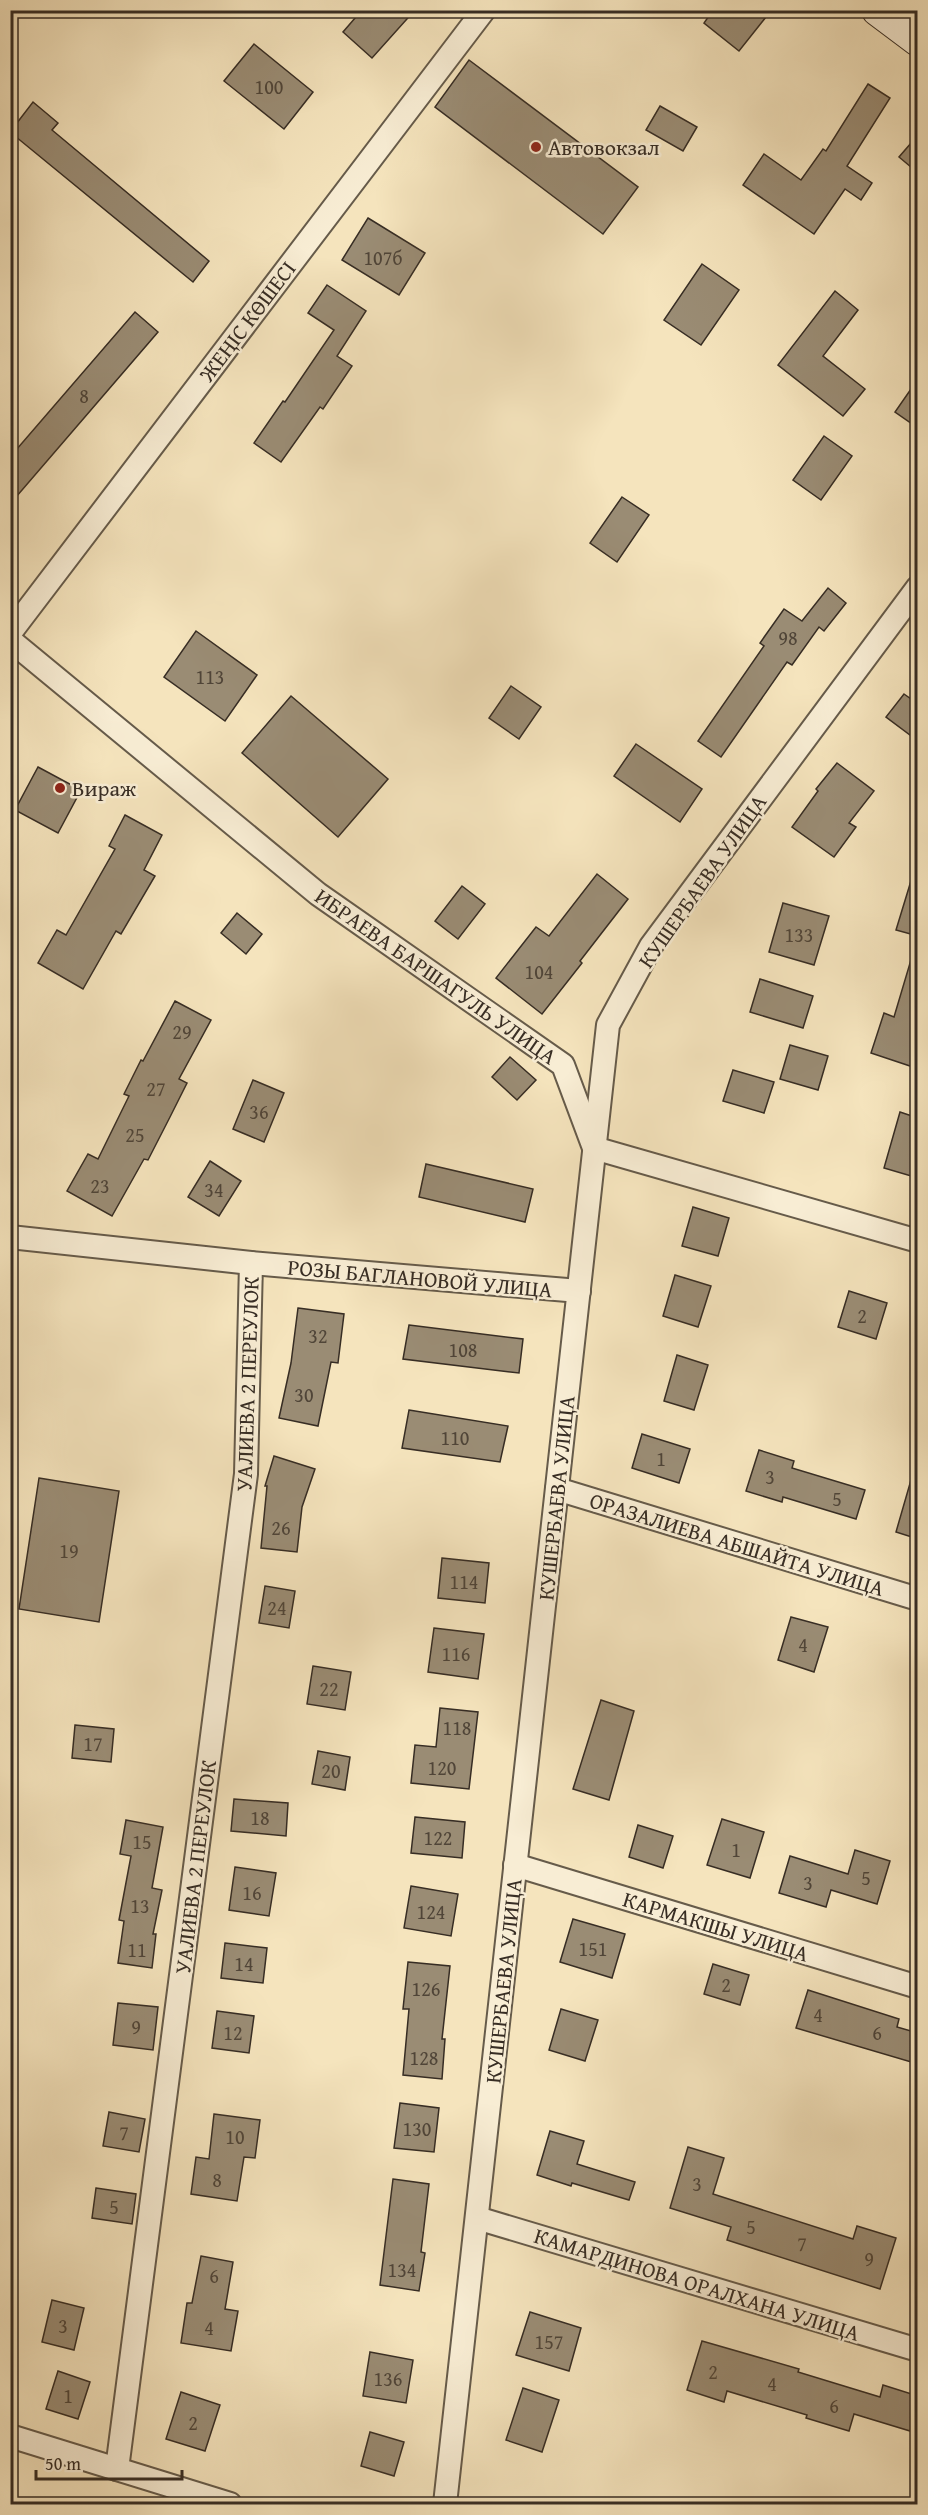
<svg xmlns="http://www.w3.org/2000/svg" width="928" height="2515" viewBox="0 0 928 2515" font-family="'Gentium Book Plus',serif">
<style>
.building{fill:#9a8c74;stroke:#372d24;stroke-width:1.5}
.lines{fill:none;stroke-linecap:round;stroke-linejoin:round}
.street-casing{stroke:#665b4a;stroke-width:26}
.secondary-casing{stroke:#372d24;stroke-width:34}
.street{stroke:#f8edd4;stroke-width:22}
.secondary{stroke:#f8edd4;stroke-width:32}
.poi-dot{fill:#8f2418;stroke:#f8edd4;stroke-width:2}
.labels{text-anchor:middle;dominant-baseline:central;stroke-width:5;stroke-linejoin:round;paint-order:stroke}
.number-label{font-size:20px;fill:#504538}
.poi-label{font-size:22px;fill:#372d24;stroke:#f8edd4;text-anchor:start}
.street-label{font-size:22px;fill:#372d24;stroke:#f8edd4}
</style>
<rect width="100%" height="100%" fill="#f5e4bd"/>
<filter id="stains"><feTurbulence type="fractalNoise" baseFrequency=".00333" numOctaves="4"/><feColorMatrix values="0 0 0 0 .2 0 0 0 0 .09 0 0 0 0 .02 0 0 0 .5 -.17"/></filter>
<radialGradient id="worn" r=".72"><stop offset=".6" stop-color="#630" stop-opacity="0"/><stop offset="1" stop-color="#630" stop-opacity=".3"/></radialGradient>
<g class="building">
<polygon points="362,10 415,10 372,58 343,32"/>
<polygon points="713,10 758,10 766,17 739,51 704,23"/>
<polygon points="254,44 313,92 284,129 224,81"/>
<polygon points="469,60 638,187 603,234 435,107"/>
<polygon points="868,84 890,98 847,166 872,183 861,200 845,189 814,234 743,185 764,154 801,180 823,149 826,151"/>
<polygon points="33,102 58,123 52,130 209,261 193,282 10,132"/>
<polygon points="660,106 697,127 683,151 646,130"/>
<polygon points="918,135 918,173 899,157"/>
<polygon points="368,218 425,253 399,295 342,260"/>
<polygon points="702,264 739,290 701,345 664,320"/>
<polygon points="327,285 366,311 337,356 352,366 323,409 320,407 281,462 254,443 283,401 285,402 334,330 308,313"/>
<polygon points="835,291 858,310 823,356 865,389 843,416 778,365"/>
<polygon points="135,312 158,332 10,504 10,457"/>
<polygon points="918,379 918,428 895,412"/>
<polygon points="824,436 852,456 821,500 793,480"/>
<polygon points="622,497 649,515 617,562 590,543"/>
<polygon points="828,588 846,603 824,631 819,627 792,665 787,662 721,757 698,741 764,646 760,643 784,609 802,621"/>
<polygon points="196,631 257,675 225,721 164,677"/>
<polygon points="511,686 541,707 519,739 489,718"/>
<polygon points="904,694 918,704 918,741 886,717"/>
<polygon points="291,696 388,779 338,837 242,753"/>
<polygon points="636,744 702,789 680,822 614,776"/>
<polygon points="837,763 874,791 849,823 856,827 834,857 792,827 818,791 816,789"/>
<polygon points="38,767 81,790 58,833 15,810"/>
<polygon points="125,815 162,835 144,870 155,876 121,934 116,931 83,989 38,963 57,930 66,935 115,849 109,846"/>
<polygon points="914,871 918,872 918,936 896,930"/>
<polygon points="597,874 628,899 580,961 582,963 542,1014 496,978 536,927 549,936"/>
<polygon points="462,886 485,904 458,939 435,921"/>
<polygon points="783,903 829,916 814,965 769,952"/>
<polygon points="237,913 262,934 246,954 221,933"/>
<polygon points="913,953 918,954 918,1053 913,1067 871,1053 884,1013 894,1017"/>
<polygon points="760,979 813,996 803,1028 750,1012"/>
<polygon points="175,1001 211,1020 179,1079 187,1083 170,1117 148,1160 144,1159 112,1216 67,1191 88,1154 98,1159 129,1096 124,1094 141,1060 143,1061"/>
<polygon points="790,1045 828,1056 818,1090 780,1079"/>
<polygon points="510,1057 536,1080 517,1100 492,1077"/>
<polygon points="733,1070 774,1082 764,1113 723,1101"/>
<polygon points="253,1080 284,1093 264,1142 233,1129"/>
<polygon points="900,1112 918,1118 918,1178 884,1168"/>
<polygon points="210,1161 241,1181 219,1216 188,1197"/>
<polygon points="426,1164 533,1189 525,1222 419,1197"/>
<polygon points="693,1207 729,1218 718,1256 682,1246"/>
<polygon points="675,1275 711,1286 698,1327 663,1316"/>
<polygon points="849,1291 887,1303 876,1339 838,1327"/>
<polygon points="298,1308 344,1314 338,1363 331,1362 318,1426 279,1418 291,1363"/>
<polygon points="409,1325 523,1339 519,1373 403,1359"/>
<polygon points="677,1355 708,1365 694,1410 664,1401"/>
<polygon points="409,1410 508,1426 500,1462 402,1448"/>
<polygon points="642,1434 690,1449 679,1483 632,1468"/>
<polygon points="759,1450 794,1461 792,1468 865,1490 856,1519 783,1497 782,1502 746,1491"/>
<polygon points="274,1456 315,1469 302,1507 297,1552 261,1548 267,1486 265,1486"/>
<polygon points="913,1473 918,1473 918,1539 896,1532"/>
<polygon points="39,1478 119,1491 99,1622 19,1609"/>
<polygon points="442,1558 489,1563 485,1603 438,1598"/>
<polygon points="265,1586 295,1591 289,1628 259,1623"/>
<polygon points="791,1617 828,1627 814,1672 778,1660"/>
<polygon points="434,1628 484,1634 478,1679 428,1672"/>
<polygon points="313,1666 351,1672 345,1710 307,1704"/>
<polygon points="601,1700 634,1711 609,1800 573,1789"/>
<polygon points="440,1708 478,1712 469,1789 411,1783 415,1745 436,1747"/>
<polygon points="75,1725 114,1729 111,1762 72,1758"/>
<polygon points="318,1751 350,1757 345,1790 312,1784"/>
<polygon points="234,1799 288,1803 286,1836 231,1831"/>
<polygon points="415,1817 465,1822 462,1858 411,1853"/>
<polygon points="722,1819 764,1832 750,1878 707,1865"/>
<polygon points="126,1820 163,1827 152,1888 162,1890 153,1934 156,1934 152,1968 118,1963 124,1921 119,1920 131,1856 120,1854"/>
<polygon points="638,1825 673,1836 663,1868 629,1857"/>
<polygon points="855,1850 890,1861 877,1904 831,1890 826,1907 779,1893 790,1856 848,1874"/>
<polygon points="235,1867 276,1873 269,1916 229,1910"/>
<polygon points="411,1886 458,1894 451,1936 404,1928"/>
<polygon points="573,1919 625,1934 612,1978 560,1962"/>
<polygon points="225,1943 267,1948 263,1983 221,1978"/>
<polygon points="408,1962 450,1966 442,2039 445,2039 442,2079 403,2075 409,2009 403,2009"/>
<polygon points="713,1964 749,1975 740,2005 704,1994"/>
<polygon points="808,1990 899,2019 897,2027 918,2033 918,2064 796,2028"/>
<polygon points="118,2003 158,2007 153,2050 113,2045"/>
<polygon points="561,2009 598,2020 585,2061 549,2050"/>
<polygon points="217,2011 254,2016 249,2053 212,2048"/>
<polygon points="400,2103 439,2108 434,2152 394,2148"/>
<polygon points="109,2112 145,2119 139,2152 103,2146"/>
<polygon points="214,2114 260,2120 255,2158 244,2157 237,2201 191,2194 196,2157 209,2159"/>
<polygon points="550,2131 584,2141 577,2164 635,2182 629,2200 572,2183 571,2186 537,2175"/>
<polygon points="688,2147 724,2158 713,2194 853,2239 857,2226 896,2238 880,2289 727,2240 731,2227 670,2208"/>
<polygon points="393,2179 429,2184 421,2252 425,2253 419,2291 380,2285"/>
<polygon points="96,2188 136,2194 132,2224 92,2218"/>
<polygon points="201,2256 233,2262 225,2309 238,2311 231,2351 181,2343 187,2303 192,2303"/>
<polygon points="52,2300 84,2308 74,2350 42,2342"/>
<polygon points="530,2312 581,2328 569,2371 516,2355"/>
<polygon points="702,2341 799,2369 798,2372 880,2397 883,2385 918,2396 918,2407 910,2431 854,2414 849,2431 806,2418 807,2415 727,2391 724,2402 687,2390"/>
<polygon points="370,2352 413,2360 406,2403 363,2396"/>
<polygon points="58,2371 90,2382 78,2419 46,2409"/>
<polygon points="523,2388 559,2400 542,2452 506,2440"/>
<polygon points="181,2392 220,2405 205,2451 166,2439"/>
<polygon points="370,2432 404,2442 394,2476 361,2466"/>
</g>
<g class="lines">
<g class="street-casing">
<g id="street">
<polyline points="10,633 484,10"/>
<polyline points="10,640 318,894 563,1065 594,1148 918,1241"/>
<polyline points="10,1237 251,1263 579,1291"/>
<polyline points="557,1489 918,1599"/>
<polyline points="515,1865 918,1987"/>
<polyline points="477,2218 918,2350"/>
<polyline points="10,2436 230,2504"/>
<polyline points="117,2469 246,1474 251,1263"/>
<polyline points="445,2504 608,1025 651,946 918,587"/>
</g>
</g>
<g class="secondary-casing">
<polyline id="secondary" points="878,10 918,40"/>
</g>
<use href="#street" class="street"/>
<use href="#secondary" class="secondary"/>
</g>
<g class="poi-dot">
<circle cx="536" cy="147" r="6"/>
<circle cx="60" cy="788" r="6"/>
</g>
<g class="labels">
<g class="number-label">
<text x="269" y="86">100</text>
<text x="383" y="257">107б</text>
<text x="84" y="395">8</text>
<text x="788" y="637">98</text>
<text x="210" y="676">113</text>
<text x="799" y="934">133</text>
<text x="539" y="971">104</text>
<text x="182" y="1031">29</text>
<text x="156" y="1088">27</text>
<text x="259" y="1111">36</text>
<text x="135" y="1134">25</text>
<text x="100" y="1185">23</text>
<text x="214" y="1189">34</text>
<text x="862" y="1315">2</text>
<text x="318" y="1335">32</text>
<text x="463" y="1349">108</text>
<text x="304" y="1394">30</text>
<text x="455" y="1437">110</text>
<text x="661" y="1458">1</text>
<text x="770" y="1476">3</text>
<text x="837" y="1498">5</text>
<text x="281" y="1527">26</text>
<text x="69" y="1550">19</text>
<text x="464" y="1581">114</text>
<text x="277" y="1607">24</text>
<text x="803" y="1644">4</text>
<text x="456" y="1653">116</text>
<text x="329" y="1688">22</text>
<text x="457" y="1727">118</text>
<text x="93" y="1743">17</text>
<text x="442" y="1767">120</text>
<text x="331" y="1770">20</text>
<text x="260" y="1817">18</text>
<text x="438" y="1837">122</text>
<text x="142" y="1841">15</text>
<text x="736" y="1849">1</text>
<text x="866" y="1877">5</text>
<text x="808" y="1882">3</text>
<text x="252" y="1892">16</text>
<text x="140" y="1905">13</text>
<text x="431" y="1911">124</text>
<text x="593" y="1948">151</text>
<text x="137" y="1949">11</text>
<text x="244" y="1963">14</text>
<text x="726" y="1984">2</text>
<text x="426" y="1988">126</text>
<text x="818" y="2014">4</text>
<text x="136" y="2026">9</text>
<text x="233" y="2032">12</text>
<text x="877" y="2032">6</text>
<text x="424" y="2057">128</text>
<text x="417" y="2128">130</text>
<text x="124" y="2132">7</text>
<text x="235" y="2136">10</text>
<text x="217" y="2179">8</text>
<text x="697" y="2183">3</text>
<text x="114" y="2206">5</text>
<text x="751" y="2226">5</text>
<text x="802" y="2243">7</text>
<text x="869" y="2258">9</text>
<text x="402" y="2269">134</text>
<text x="214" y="2275">6</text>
<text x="63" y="2325">3</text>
<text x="209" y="2327">4</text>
<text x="549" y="2341">157</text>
<text x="713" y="2371">2</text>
<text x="388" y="2378">136</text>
<text x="772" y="2383">4</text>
<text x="68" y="2395">1</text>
<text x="834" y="2405">6</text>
<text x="193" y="2422">2</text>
</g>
<g class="poi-label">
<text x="548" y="147">Автовокзал</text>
<text x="72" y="788">Вираж</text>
</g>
<g class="street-label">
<text transform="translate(247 321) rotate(-53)">ЖЕҢІС КӨШЕСІ</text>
<text transform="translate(702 881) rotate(-55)">КУШЕРБАЕВА УЛИЦА</text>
<text transform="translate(436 976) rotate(35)">ИБРАЕВА БАРШАГУЛЬ УЛИЦА</text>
<text transform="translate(420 1278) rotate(5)">РОЗЫ БАГЛАНОВОЙ УЛИЦА</text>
<text transform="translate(247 1384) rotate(-88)">УАЛИЕВА 2 ПЕРЕУЛОК</text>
<text transform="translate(556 1498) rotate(-84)">КУШЕРБАЕВА УЛИЦА</text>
<text transform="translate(737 1544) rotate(17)">ОРАЗАЛИЕВА АБШАЙТА УЛИЦА</text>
<text transform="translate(195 1867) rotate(-83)">УАЛИЕВА 2 ПЕРЕУЛОК</text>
<text transform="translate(716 1926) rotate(17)">КАРМАКШЫ УЛИЦА</text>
<text transform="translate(503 1981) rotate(-84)">КУШЕРБАЕВА УЛИЦА</text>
<text transform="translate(697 2284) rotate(17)">КАМАРДИНОВА ОРАЛХАНА УЛИЦА</text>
</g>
</g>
<rect width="928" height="2515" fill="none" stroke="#f5e4bd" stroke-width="36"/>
<rect x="12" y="12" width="904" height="2491" fill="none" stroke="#372d24" stroke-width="3"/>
<rect x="18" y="18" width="892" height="2479" fill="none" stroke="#372d24" stroke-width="1.5"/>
<path d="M36 2470v9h146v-9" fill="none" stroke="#372d24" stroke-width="3"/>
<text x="45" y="2470" font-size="18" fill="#372d24" stroke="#f8edd4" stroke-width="4.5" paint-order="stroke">50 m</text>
<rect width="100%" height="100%" filter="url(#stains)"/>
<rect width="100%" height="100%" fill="url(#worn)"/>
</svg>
